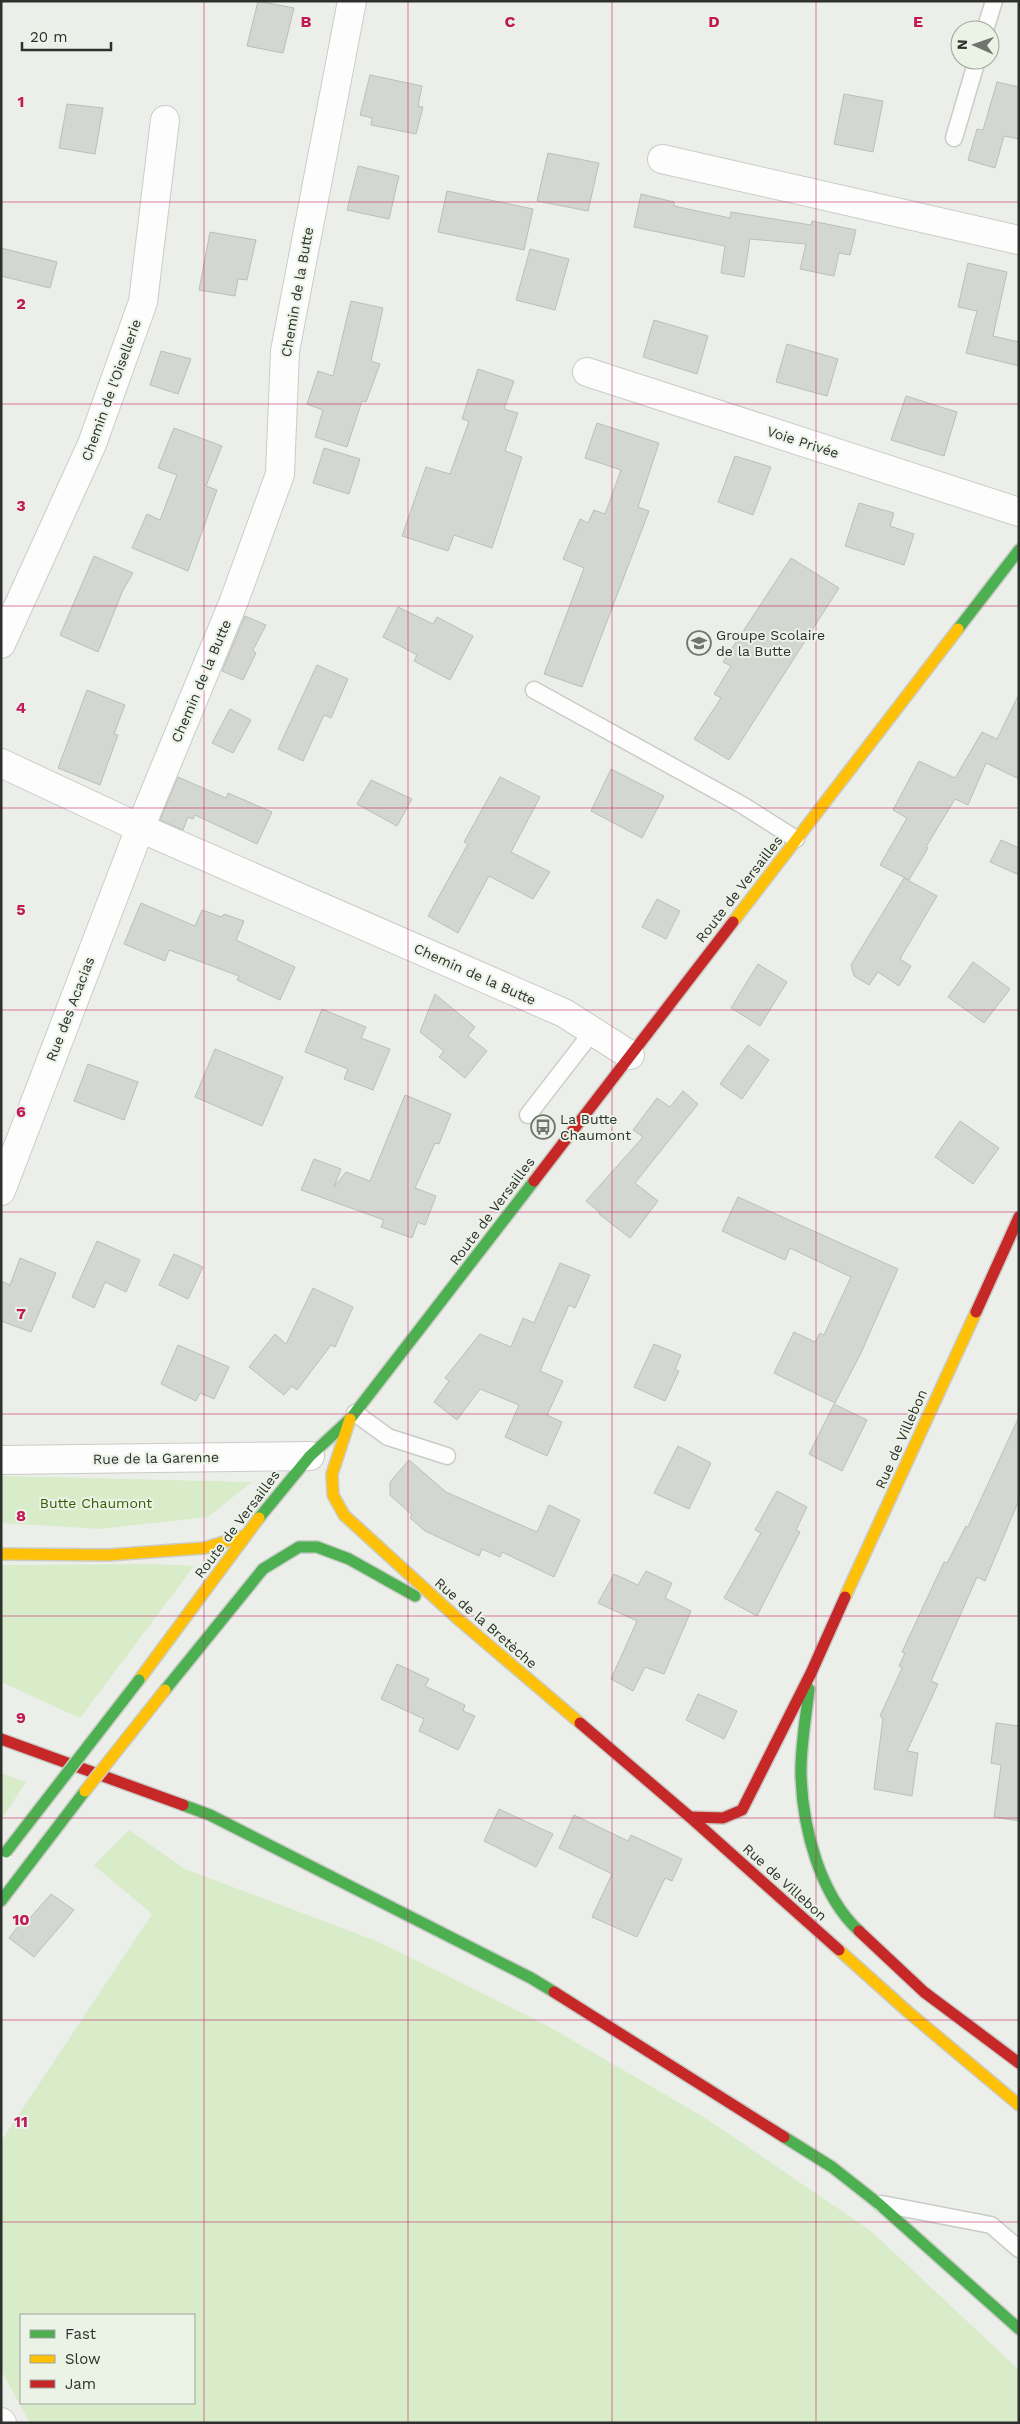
<svg xmlns="http://www.w3.org/2000/svg" width="1020" height="2424" viewBox="0 0 1020 2424" font-family="'Work Sans',sans-serif">
<style>
.green{fill:#d8ecc9;fill-rule:evenodd}
.building{fill:#d4d6d1;stroke:#bcbeba}
.lines{fill:none;stroke-linecap:round;stroke-linejoin:round}
.lane-casing{stroke:#caccc8;stroke-width:19}
.street-casing{stroke:#caccc8;stroke-width:30}
.fast-casing{stroke:#caccc8;stroke-width:14}
.slow-casing{stroke:#caccc8;stroke-width:14}
.jam-casing{stroke:#caccc8;stroke-width:14}
.lane{stroke:#fcfdfc;stroke-width:16}
.street{stroke:#fcfdfc;stroke-width:28}
.fast{stroke:#4caf50;stroke-width:11}
.slow{stroke:#ffc107;stroke-width:11}
.jam{stroke:#c62828;stroke-width:11}
.fast-bridge-casing{stroke:#caccc8;stroke-width:14;stroke-linecap:butt}
.slow-bridge-casing{stroke:#caccc8;stroke-width:14;stroke-linecap:butt}
.fast-bridge{stroke:#4caf50;stroke-width:11}
.slow-bridge{stroke:#ffc107;stroke-width:11}
.grid{fill:none;stroke:#c2185b;stroke-width:1;stroke-opacity:0.55}
.labels{text-anchor:middle;dominant-baseline:central;stroke-width:4;stroke-linejoin:round;paint-order:stroke}
.street-label{font-size:14px;fill:#2d302c;stroke:#ebf2e6}
.poi-label{font-size:14px;fill:#2d302c;stroke:#ebf2e6;text-anchor:start}
.park-label{font-size:14px;fill:#355d03;stroke:#ebf2e6}
.grid-label{font-size:16px;text-anchor:middle;font-weight:bold;fill:#c2185b;stroke:#ebf2e6;stroke-width:4;stroke-linejoin:round;paint-order:stroke}
</style>
<rect width="100%" height="100%" fill="#ecefe9"/>
<g class="green">
<polygon points="1,1476 252,1482 208,1517 99,1529 1,1523"/>
<polygon points="156,1564 194,1566 80,1718 1,1682 1,1565"/>
<polygon points="1,1773 26,1782 1,1820"/>
<path d="M129,1830L185,1869L379,1942L548,2026L707,2119L871,2231L1019,2370V2423H30L1,2370V2141L152,1914L94,1865ZM21,2315H194V2403H21Z"/>
</g>
<g class="building">
<polygon points="258,1 294,8 283,53 247,46"/>
<polygon points="370,75 422,86 418,106 423,107 416,134 371,125 372,118 360,115"/>
<polygon points="997,82 1019,87 1019,139 1004,136 995,168 968,160 977,129 983,130"/>
<polygon points="844,94 883,101 873,152 834,144"/>
<polygon points="67,104 103,108 95,154 59,148"/>
<polygon points="548,153 599,163 588,211 537,201"/>
<polygon points="358,166 399,176 389,219 347,210"/>
<polygon points="447,191 533,209 524,250 438,232"/>
<polygon points="641,194 674,202 674,206 730,218 731,212 811,225 812,221 856,230 850,255 839,253 834,276 800,269 806,244 750,239 744,277 721,273 725,246 634,227"/>
<polygon points="210,232 256,240 247,280 238,279 235,296 199,290"/>
<polygon points="1,248 57,262 50,288 1,276"/>
<polygon points="530,249 569,259 555,310 516,300"/>
<polygon points="968,263 1007,272 993,336 1019,342 1019,366 966,353 977,311 958,307"/>
<polygon points="351,301 383,308 371,361 380,364 366,402 362,401 347,447 315,437 323,410 307,404 318,371 333,376"/>
<polygon points="654,320 708,336 697,374 643,357"/>
<polygon points="787,344 838,359 827,396 776,382"/>
<polygon points="161,351 191,359 178,394 150,385"/>
<polygon points="478,369 514,381 504,409 518,413 505,451 522,457 492,548 454,535 448,551 402,536 426,467 450,474 469,421 462,419"/>
<polygon points="906,396 957,412 944,456 891,440"/>
<polygon points="597,423 659,443 638,507 649,511 582,687 544,674 584,568 563,559 580,519 588,523 594,510 605,514 621,470 585,458"/>
<polygon points="174,428 222,446 206,486 217,490 188,571 132,548 147,514 160,520 177,475 158,468"/>
<polygon points="324,448 360,459 349,494 313,483"/>
<polygon points="735,456 771,467 753,515 718,502"/>
<polygon points="859,503 894,513 890,526 914,534 904,565 845,546"/>
<polygon points="94,556 133,573 123,590 98,652 60,635"/>
<polygon points="791,558 839,588 729,760 694,739 721,698 714,694 731,666 723,662"/>
<polygon points="398,607 433,624 437,617 473,636 450,680 414,661 417,655 383,637"/>
<polygon points="245,616 266,625 253,650 256,653 243,680 222,671"/>
<polygon points="317,665 348,679 331,718 324,715 303,761 278,749"/>
<polygon points="87,690 125,705 114,734 118,735 100,785 58,768"/>
<polygon points="1019,694 1019,779 986,763 968,805 955,799 926,847 928,848 909,880 880,865 907,818 893,810 919,761 955,778 982,732 997,739"/>
<polygon points="230,709 251,720 233,753 212,743"/>
<polygon points="611,769 664,796 642,838 591,811"/>
<polygon points="178,777 226,798 228,793 272,812 257,844 195,815 193,819 188,817 183,830 160,820"/>
<polygon points="500,777 540,797 511,852 550,872 533,899 489,876 458,933 428,916 468,844 464,842"/>
<polygon points="371,780 412,799 397,826 357,804"/>
<polygon points="1001,840 1019,848 1019,875 990,862"/>
<polygon points="904,878 937,896 900,959 911,966 899,986 878,972 869,985 854,976 851,965"/>
<polygon points="657,899 680,911 666,939 642,927"/>
<polygon points="141,903 195,926 202,910 222,917 224,914 244,921 236,940 295,967 280,1000 237,980 239,976 169,950 165,961 124,944"/>
<polygon points="973,962 1010,989 984,1023 948,997"/>
<polygon points="758,964 787,982 760,1026 731,1008"/>
<polygon points="435,994 475,1027 468,1036 487,1051 465,1078 439,1057 444,1051 420,1032"/>
<polygon points="322,1009 366,1027 361,1038 390,1049 373,1090 344,1079 348,1069 305,1052"/>
<polygon points="748,1045 769,1060 742,1099 720,1084"/>
<polygon points="215,1049 283,1077 262,1126 195,1097"/>
<polygon points="88,1064 138,1082 124,1120 74,1101"/>
<polygon points="683,1091 698,1104 635,1183 658,1201 630,1238 599,1214 600,1213 586,1201 643,1137 633,1130 657,1098 670,1107"/>
<polygon points="405,1095 451,1114 439,1144 435,1143 415,1188 436,1196 425,1225 418,1222 412,1238 381,1227 384,1220 301,1190 314,1159 341,1169 334,1187 346,1172 370,1181"/>
<polygon points="960,1121 999,1148 973,1184 935,1157"/>
<polygon points="738,1197 898,1269 861,1353 835,1403 774,1373 794,1332 815,1342 820,1333 824,1335 851,1277 790,1248 785,1260 722,1231"/>
<polygon points="97,1241 140,1260 126,1292 105,1282 94,1308 72,1297"/>
<polygon points="174,1254 203,1267 188,1299 159,1285"/>
<polygon points="20,1258 56,1273 31,1332 1,1321 1,1281 10,1285"/>
<polygon points="560,1263 590,1275 575,1308 569,1305 540,1371 563,1381 547,1415 562,1422 547,1456 505,1437 519,1405 480,1389 457,1420 434,1402 449,1381 445,1378 480,1334 511,1347 523,1318 534,1323"/>
<polygon points="313,1288 353,1307 335,1347 331,1345 297,1390 292,1386 284,1395 249,1367 275,1334 286,1344"/>
<polygon points="654,1344 681,1355 675,1370 679,1371 665,1401 634,1387"/>
<polygon points="178,1345 229,1367 214,1399 200,1393 196,1401 161,1384"/>
<polygon points="834,1404 867,1420 842,1471 809,1454"/>
<polygon points="1019,1417 1019,1500 985,1581 977,1577 931,1681 938,1684 907,1751 918,1753 912,1796 874,1789 883,1718 880,1716 902,1668 899,1666 905,1653 902,1652 944,1562 947,1563 966,1526 968,1527"/>
<polygon points="678,1446 711,1463 689,1509 654,1493"/>
<polygon points="409,1460 446,1492 537,1532 549,1505 580,1520 554,1577 502,1552 500,1557 482,1549 479,1556 425,1531 410,1518 412,1515 390,1495 390,1482"/>
<polygon points="777,1491 807,1507 796,1530 800,1532 757,1616 724,1598 761,1533 755,1530"/>
<polygon points="646,1571 672,1583 665,1598 691,1611 664,1674 645,1667 633,1691 611,1679 637,1621 598,1603 614,1574 638,1585"/>
<polygon points="397,1664 429,1679 425,1686 465,1705 463,1711 475,1716 458,1750 419,1731 424,1719 381,1699"/>
<polygon points="698,1694 737,1711 724,1739 686,1720"/>
<polygon points="996,1723 1019,1726 1019,1821 994,1817 1001,1765 991,1763"/>
<polygon points="499,1809 553,1834 536,1867 484,1841"/>
<polygon points="574,1815 628,1841 631,1835 682,1859 672,1881 665,1878 637,1937 592,1917 612,1874 559,1848"/>
<polygon points="51,1894 74,1910 34,1957 9,1938 26,1916 30,1918"/>
</g>
<g class="lines">
<g class="lane-casing">
<g id="lane">
<polyline points="985,30 994,1"/>
<polyline points="954,138 977,60"/>
<polyline points="534,690 744,806 796,839"/>
<polyline points="528,1115 593,1031"/>
<polyline points="355,1413 388,1437 447,1456"/>
<polyline points="882,2204 991,2225 1019,2249"/>
</g>
</g>
<g class="street-casing">
<g id="street">
<polyline points="662,159 1019,240"/>
<polyline points="587,372 1019,512"/>
<polyline points="1,644 92,444 143,302 165,120"/>
<polyline points="1,763 140,828 564,1013 630,1055"/>
<polyline points="1,1191 140,828 234,601 280,474 285,351 352,1"/>
<polyline points="1,1460 310,1456"/>
<polyline points="1,2422 2,2423"/>
</g>
</g>
<g class="fast-casing">
<g id="fast">
<polyline points="958,629 1019,550"/>
<polyline points="259,1518 310,1456 351,1418 534,1181"/>
<path d="M809,1689C806,1718 800,1748 801,1777C803,1829 820,1895 859,1931"/>
<polyline points="165,1690 263,1569 299,1547 317,1547 349,1559 415,1596"/>
<polyline points="183,1805 210,1815 531,1978 554,1992"/>
<polyline points="1,1901 85,1791"/>
<polyline points="784,2137 832,2167 879,2204 1019,2329"/>
</g>
</g>
<g class="slow-casing">
<g id="slow">
<polyline points="733,922 958,629"/>
<polyline points="350,1419 332,1474 333,1495 344,1515 458,1619 580,1723"/>
<polyline points="1,1554 108,1555 204,1548 244,1536"/>
<polyline points="845,1597 976,1312"/>
<polyline points="139,1680 259,1518"/>
<polyline points="839,1950 907,2011 1019,2105"/>
</g>
</g>
<g class="jam-casing">
<g id="jam">
<polyline points="534,1181 733,922"/>
<polyline points="976,1312 1019,1217"/>
<polyline points="580,1723 690,1817 839,1950"/>
<polyline points="1,1739 183,1805"/>
<polyline points="690,1817 723,1818 742,1810 811,1673 845,1597"/>
<polyline points="859,1931 924,1992 1019,2063"/>
<polyline points="554,1992 784,2137"/>
</g>
</g>
<use href="#lane" class="lane"/>
<use href="#street" class="street"/>
<use href="#fast" class="fast"/>
<use href="#slow" class="slow"/>
<use href="#jam" class="jam"/>
<g class="fast-bridge-casing">
<polyline id="fast-bridge" points="6,1852 139,1680"/>
</g>
<g class="slow-bridge-casing">
<polyline id="slow-bridge" points="85,1791 165,1690"/>
</g>
<use href="#fast-bridge" class="fast-bridge"/>
<use href="#slow-bridge" class="slow-bridge"/>
</g>
<path class="grid" d="M204,1V2423M408,1V2423M612,1V2423M816,1V2423M1,202H1019M1,404H1019M1,606H1019M1,808H1019M1,1010H1019M1,1212H1019M1,1414H1019M1,1616H1019M1,1818H1019M1,2020H1019M1,2222H1019"/>
<defs>
<g id="school-ring" transform="scale(1.25)"><circle r="9.5" fill="#ebf2e6" stroke="#70736e" stroke-width="1.5"/><path d="M0-5L7-2L0 1L-7-2ZM-4 1L0 2.5L4 1V4Q0 6-4 4Z" fill="#70736e"/></g>
<g id="bus-ring" transform="scale(1.25)"><circle r="9.5" fill="#ebf2e6" stroke="#70736e" stroke-width="1.5"/><path d="M-5-6H5V4H4V6H2V4H-2V6H-4V4H-5ZM-3.5-4V0h7V-4ZM-3.5 1.2v1.5H-2V1.2ZM2 1.2v1.5H3.5V1.2Z" fill="#70736e"/></g>
</defs>
<g fill-rule="evenodd">
<use href="#school-ring" x="699" y="643"/>
<use href="#bus-ring" x="543" y="1127"/>
</g>
<g class="labels">
<g class="street-label">
<text transform="translate(297 292) rotate(-80)">Chemin de la Butte</text>
<text transform="translate(111 390) rotate(-70)">Chemin de l'Oisellerie</text>
<text transform="translate(803 442) rotate(18)">Voie Privée</text>
<text transform="translate(201 681) rotate(-67)">Chemin de la Butte</text>
<text transform="translate(739 889) rotate(-52)">Route de Versailles</text>
<text transform="translate(475 974) rotate(24)">Chemin de la Butte</text>
<text transform="translate(70 1009) rotate(-69)">Rue des Acacias</text>
<text transform="translate(492 1211) rotate(-53)">Route de Versailles</text>
<text transform="translate(901 1439) rotate(-66)">Rue de Villebon</text>
<text transform="translate(156 1458) rotate(-1)">Rue de la Garenne</text>
<text transform="translate(237 1524) rotate(-53)">Route de Versailles</text>
<text transform="translate(486 1623) rotate(41)">Rue de la Bretèche</text>
<text transform="translate(785 1882) rotate(42)">Rue de Villebon</text>
</g>
<g class="poi-label">
<text x="716" y="635">Groupe Scolaire<tspan x="716" dy="16">de la Butte</tspan></text>
<text x="560" y="1119">La Butte<tspan x="560" dy="16">Chaumont</tspan></text>
</g>
<g class="park-label">
<text x="96" y="1503">Butte Chaumont</text>
</g>
</g>
<g class="grid-label">
<text x="306" y="27">B</text>
<text x="510" y="27">C</text>
<text x="714" y="27">D</text>
<text x="918" y="27">E</text>
<text x="21" y="107">1</text>
<text x="21" y="309">2</text>
<text x="21" y="511">3</text>
<text x="21" y="713">4</text>
<text x="21" y="915">5</text>
<text x="21" y="1117">6</text>
<text x="21" y="1319">7</text>
<text x="21" y="1521">8</text>
<text x="21" y="1723">9</text>
<text x="21" y="1925">10</text>
<text x="21" y="2127">11</text>
</g>
<rect width="1020" height="2424" fill="none" stroke="#2d302c" stroke-width="5"/>
<rect x="20" y="2314" width="175" height="90" fill="#ebf2e6" stroke="#9fa49c"/>
<rect x="30" y="2330" width="25" height="8" fill="#4caf50" stroke="#9fa49c"/>
<text x="65" y="2339" font-size="15" fill="#2d302c">Fast</text>
<rect x="30" y="2355" width="25" height="8" fill="#ffc107" stroke="#9fa49c"/>
<text x="65" y="2364" font-size="15" fill="#2d302c">Slow</text>
<rect x="30" y="2380" width="25" height="8" fill="#c62828" stroke="#9fa49c"/>
<text x="65" y="2389" font-size="15" fill="#2d302c">Jam</text>
<g transform="translate(975 45) rotate(272)"><circle r="24" fill="#ebf2e6" stroke="#9fa49c"/>
<path d="M0-4L9 19L0 12L-9 19Z" fill="#70736e"/>
<text y="-8" font-size="14" font-weight="bold" text-anchor="middle" fill="#2d302c">N</text>
</g>
<path d="M22 42v8h89v-8" fill="none" stroke="#2d302c" stroke-width="2.5"/>
<text x="30" y="42" font-size="15" fill="#2d302c" stroke="#ebf2e6" stroke-width="4" paint-order="stroke">20 m</text>
</svg>
